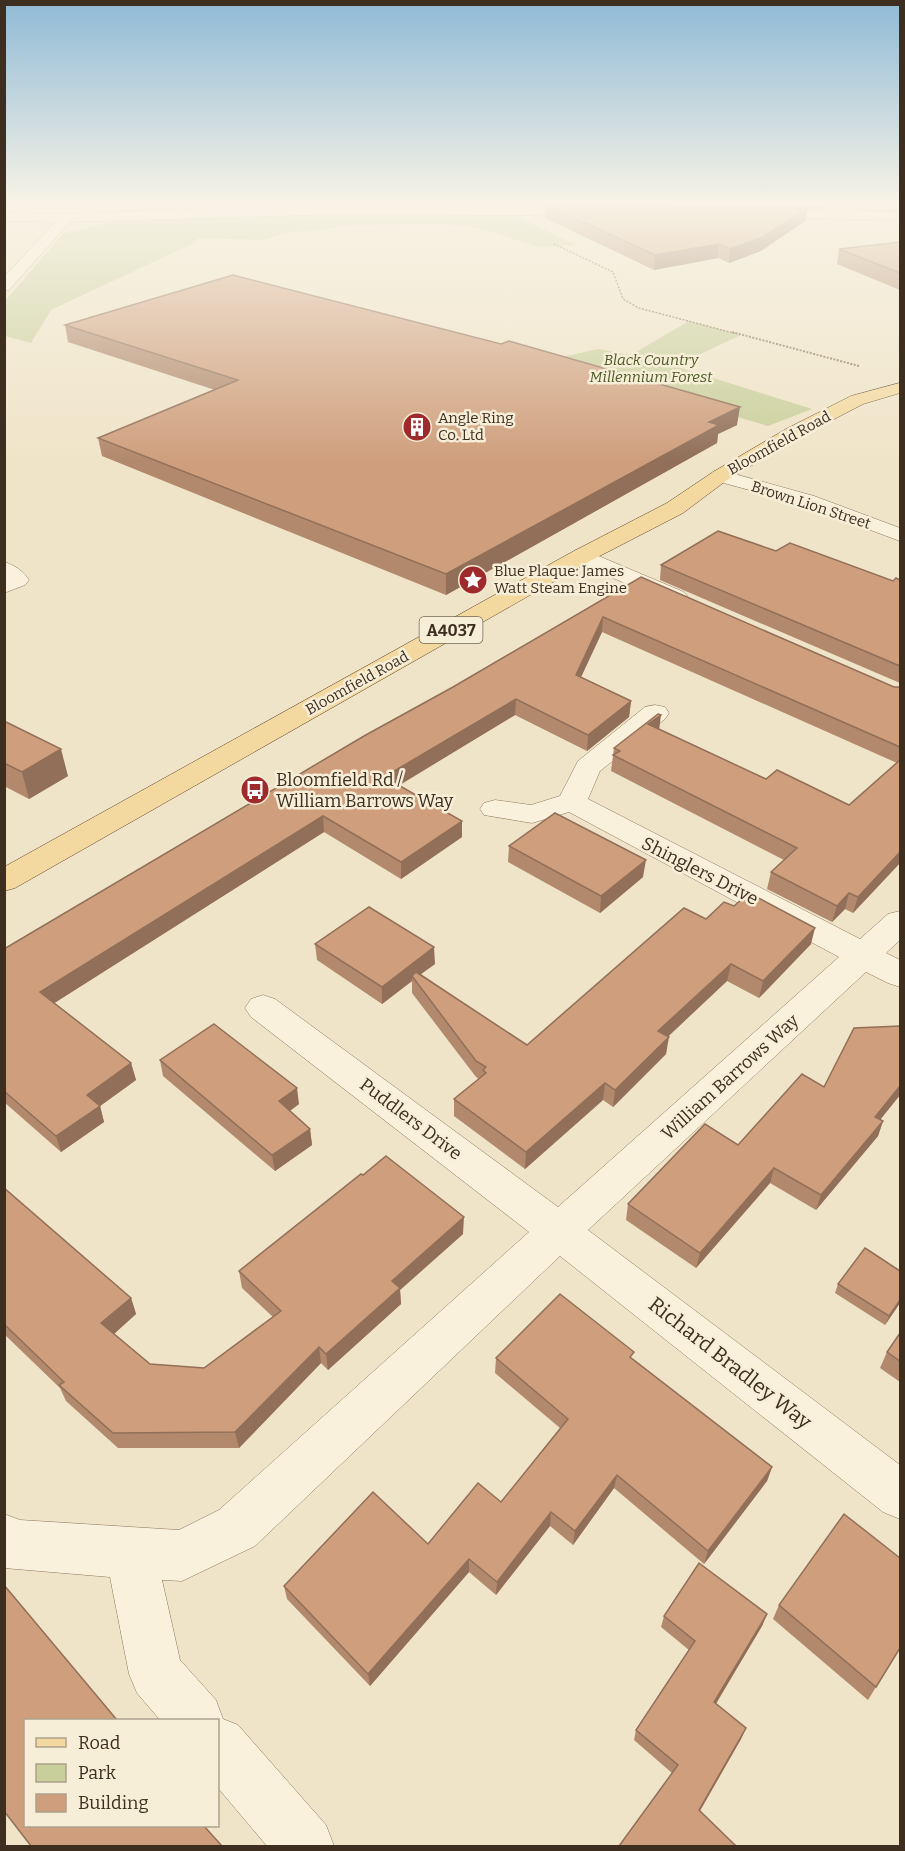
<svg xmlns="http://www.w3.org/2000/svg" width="905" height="1851" viewBox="0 0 905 1851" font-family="Bitter,serif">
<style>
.green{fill:#c9cf9b}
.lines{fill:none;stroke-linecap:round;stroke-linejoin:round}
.minor-casing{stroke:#8d765c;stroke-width:1}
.major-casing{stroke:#5b4430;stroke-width:1}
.path-far1{stroke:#8d765c;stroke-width:1.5;stroke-dasharray:2 1.5;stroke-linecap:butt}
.path{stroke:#8d765c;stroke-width:2;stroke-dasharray:2 1.5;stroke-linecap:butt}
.minor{fill:#faf1dc;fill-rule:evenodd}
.major{fill:#f3d9a0;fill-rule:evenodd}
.wall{fill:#b2896c}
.shaded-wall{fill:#916f58}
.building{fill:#cf9f7d;stroke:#916f58;stroke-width:1.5}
.labels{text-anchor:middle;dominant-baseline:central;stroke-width:5;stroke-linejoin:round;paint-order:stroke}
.far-park-label{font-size:15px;font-style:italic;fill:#4d5a26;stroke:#f7eed8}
.far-poi-label{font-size:15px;fill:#3d2e20;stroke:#f7eed8;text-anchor:start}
.far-street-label{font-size:15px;fill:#3d2e20;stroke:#f7eed8}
.shield{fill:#f7eed8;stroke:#756857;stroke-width:1.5}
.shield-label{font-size:16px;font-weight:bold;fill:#3d2e20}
.poi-label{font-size:18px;fill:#3d2e20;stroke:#f7eed8;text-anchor:start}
.street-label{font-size:18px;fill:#3d2e20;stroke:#f7eed8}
.near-street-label{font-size:21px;fill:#3d2e20;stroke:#f7eed8}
</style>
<rect width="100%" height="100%" fill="#f0e4c8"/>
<g class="green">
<polygon points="166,202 209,202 189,209 87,214"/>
<polygon points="861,202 900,202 900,213 850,212"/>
<polygon points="351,212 519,217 576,245 539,247 478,228 441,224 358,225 288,233 262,240 197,238 196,242 51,310 31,343 5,336 5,301 63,234 114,221"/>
<polygon points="689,321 741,335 675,366 812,409 768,426 544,361 598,349 631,355"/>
</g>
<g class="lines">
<g class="minor-casing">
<g id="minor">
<polygon points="224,202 236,202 235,209 341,206 589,208 595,212 589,216 341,214 70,222 9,290 4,291 4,277 55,222 4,221 4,213 66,214 222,209"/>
<polygon points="760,210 900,212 900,220 755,217 754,214 755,211"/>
<polygon points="720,470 814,496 900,528 900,541 800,504 713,480 710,476 713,472"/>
<polygon points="582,549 684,592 688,597 684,602 676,604 668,602 574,561 571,556 574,551"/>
<path d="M4,562C15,565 23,571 29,580L25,585L4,593Z"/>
<polygon points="655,705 665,707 669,713 665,719 600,771 588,799 860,939 888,914 900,911 900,940 886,953 900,960 900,987 888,983 866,972 588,1230 900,1465 900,1519 883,1512 560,1256 255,1546 182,1581 162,1580 180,1660 216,1700 223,1719 238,1725 326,1825 334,1846 267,1846 218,1788 218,1720 160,1720 137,1693 129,1674 110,1577 4,1568 4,1514 20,1520 179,1530 219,1510 529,1232 251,1017 245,1008 251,999 263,995 275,999 558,1207 839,957 569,812 532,823 484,815 480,809 484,803 495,800 531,805 560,796 578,761 645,707"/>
</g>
</g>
<g class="major-casing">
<polygon id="major" points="900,383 900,393 863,404 800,437 727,480 683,513 590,561 15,888 4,891 4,867 574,551 667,503 713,472 786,429 851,396"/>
</g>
<polyline class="path-far1" points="554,244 613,272 623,299 639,308 737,334"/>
<polyline class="path" points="732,332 859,366"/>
<use href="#minor" class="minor"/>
<use href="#major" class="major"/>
</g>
<g class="wall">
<polygon points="4,202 22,202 8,208 4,208"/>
<polygon points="491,202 833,202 823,209 807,209 805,221 761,251 729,263 718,258 654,270 545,218 546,206 518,206 510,202"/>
<polygon points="900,242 900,290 837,264 839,249"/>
<polygon points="65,325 737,425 718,434 717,443 446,595 102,456 98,438 215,390 68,342"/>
<polygon points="776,551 893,581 900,580 900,683 660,580 661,565"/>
<polygon points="641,577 894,687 900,687 900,863 853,913 845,909 832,922 767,889 771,872 784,860 611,771 614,748 659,729 766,779 849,805 897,763 602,632 581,677 631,701 629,717 587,751 515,715 398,785 462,821 462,837 401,879 324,832 54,1003 131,1063 136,1080 100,1106 104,1122 61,1152 4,1102 4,949"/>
<polygon points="4,721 68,776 29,799 4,786"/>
<polygon points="509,846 643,877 600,913 508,862"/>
<polygon points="706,919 811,944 759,998 727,981 668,1036 666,1054 613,1107 603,1100 525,1169 454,1116 454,1099 479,1079 476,1077 412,993 412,981 382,1004 317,960 315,944 435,964 421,974 527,1045"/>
<polygon points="900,1026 900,1095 880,1120 883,1121 878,1136 816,1210 770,1183 696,1268 626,1220 628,1204 738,1145 824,1087"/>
<polygon points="160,1060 299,1104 290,1111 310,1129 312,1145 275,1171 163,1076"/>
<polygon points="4,1188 131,1298 136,1314 114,1334 150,1364 204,1368 273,1317 242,1288 239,1271 463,1234 400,1290 401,1304 328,1370 321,1363 239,1448 118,1448 66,1401 60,1388 4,1334"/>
<polygon points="838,1284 900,1303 885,1325 835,1293"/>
<polygon points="900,1333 900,1382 880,1368 887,1352"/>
<polygon points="496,1358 633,1359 772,1467 767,1481 704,1564 614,1488 573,1545 550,1526 496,1595 469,1572 370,1686 287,1599 284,1586 428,1544 501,1502 560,1428 495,1373"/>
<polygon points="779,1605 900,1648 868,1700 773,1619"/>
<polygon points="767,1614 762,1626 716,1704 746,1728 741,1739 700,1811 619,1846 672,1773 634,1740 636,1730 689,1650 661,1627 664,1616"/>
</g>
<g class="shaded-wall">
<polygon points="7,202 22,202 8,208"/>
<polygon points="824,202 833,202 823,209"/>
<polygon points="807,208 805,221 761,251 729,263 730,249"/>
<polygon points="719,244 718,258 654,270 655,255"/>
<polygon points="740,407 737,425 718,434 717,443 446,595 446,574 709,422"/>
<polygon points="603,617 602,632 575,690 576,675"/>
<polygon points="516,699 515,715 385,794 384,777"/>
<polygon points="631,701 629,717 587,751 588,735"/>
<polygon points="661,715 659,731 648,724"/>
<polygon points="61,749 68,776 29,799 22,772"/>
<polygon points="323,816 324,832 45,1009 40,992"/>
<polygon points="462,821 462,837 401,879 401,862"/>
<polygon points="900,852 900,863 853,913 858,897"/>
<polygon points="646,860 643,877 600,913 601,896"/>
<polygon points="849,893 845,909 832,922 837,906"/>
<polygon points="815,928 811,944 759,998 763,981"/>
<polygon points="434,947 435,964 414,979 412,976 412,981 382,1004 382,987"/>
<polygon points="731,964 727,981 656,1048 658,1031"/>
<polygon points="669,1037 666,1054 613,1107 615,1090"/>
<polygon points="131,1063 136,1080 100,1106 104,1122 61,1152 56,1136 87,1095"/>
<polygon points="605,1083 603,1100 525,1169 526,1152"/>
<polygon points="900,1086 900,1095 870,1132 875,1117"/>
<polygon points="297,1088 299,1104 281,1117 279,1101"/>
<polygon points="883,1121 878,1136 816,1210 821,1195"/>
<polygon points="310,1129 312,1145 275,1171 272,1155"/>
<polygon points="774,1168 770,1183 696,1268 700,1253"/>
<polygon points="464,1217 463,1234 400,1290 401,1304 328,1370 326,1354 392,1281"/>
<polygon points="131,1298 136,1314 107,1340 101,1323"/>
<polygon points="900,1300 900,1303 885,1325 889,1316"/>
<polygon points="319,1347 321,1363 239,1448 235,1432"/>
<polygon points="772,1467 767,1481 704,1564 708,1551"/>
<polygon points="617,1475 614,1488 573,1545 575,1531"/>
<polygon points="551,1512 550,1526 496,1595 497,1582"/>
<polygon points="469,1559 469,1572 370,1686 368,1674"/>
<polygon points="767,1614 762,1626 710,1713 714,1702"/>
<polygon points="746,1728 741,1739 695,1819 699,1810"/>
</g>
<g class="building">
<polygon points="546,205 807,208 763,237 730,249 719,244 655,255"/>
<polygon points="900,242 900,273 839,249"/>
<polygon points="233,275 501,344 509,341 740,407 709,422 719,425 446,574 98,438 238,380 65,325"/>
<polygon points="718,531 776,551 790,543 893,581 896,578 900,580 900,666 661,565"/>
<polygon points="641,577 894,687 900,687 900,747 603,617 576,675 631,701 588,735 516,699 384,777 462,821 401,862 323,816 40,992 131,1063 87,1095 100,1106 56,1136 4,1091 4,949 364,736 453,687"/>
<polygon points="658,714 661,715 648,724 766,779 777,770 849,805 900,760 900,852 858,897 849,893 837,906 771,872 797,848 613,755 620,751 614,748"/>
<polygon points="4,721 61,749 22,772 4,763"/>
<polygon points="555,813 646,860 601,896 509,846"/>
<polygon points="749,893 815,928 763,981 731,964 658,1031 669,1037 615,1090 605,1083 526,1152 454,1099 486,1073 483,1070 486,1067 476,1061 412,976 416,972 527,1045 684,908 706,919 724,902 734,906"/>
<polygon points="369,907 434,947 382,987 315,944"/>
<polygon points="214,1024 297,1088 279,1101 310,1129 272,1155 160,1060"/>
<polygon points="900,1026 900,1086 875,1117 883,1121 821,1195 774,1168 700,1253 628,1204 705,1124 738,1145 802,1074 824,1087 854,1028"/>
<polygon points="386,1156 464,1217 392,1281 400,1288 326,1354 319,1347 235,1432 113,1433 59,1385 64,1382 4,1324 4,1188 131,1298 101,1323 150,1364 204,1368 281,1311 239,1271 361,1174 363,1175"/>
<polygon points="865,1248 900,1271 900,1300 889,1316 838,1284"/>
<polygon points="560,1294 634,1352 630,1357 772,1467 708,1551 617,1475 575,1531 551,1512 497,1582 469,1559 368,1674 284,1586 373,1492 428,1544 478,1483 501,1502 568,1419 496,1358"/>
<polygon points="900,1333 900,1361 887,1352"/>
<polygon points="844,1514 900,1558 900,1648 876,1687 779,1605"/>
<polygon points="699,1563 767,1614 714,1702 746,1728 699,1810 736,1846 619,1846 678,1765 636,1730 695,1641 664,1616"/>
<polygon points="4,1585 117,1720 26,1720 26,1826 204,1826 222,1846 31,1846 4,1811"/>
</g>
<linearGradient id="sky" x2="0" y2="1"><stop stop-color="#8fbad6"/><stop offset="0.44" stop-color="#f8f3e6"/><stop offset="1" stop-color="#f8f3e6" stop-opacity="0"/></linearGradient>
<rect width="905" height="461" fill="url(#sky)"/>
<defs>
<g id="building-disc" transform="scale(1.5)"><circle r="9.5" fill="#9e2a2b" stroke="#f7eed8"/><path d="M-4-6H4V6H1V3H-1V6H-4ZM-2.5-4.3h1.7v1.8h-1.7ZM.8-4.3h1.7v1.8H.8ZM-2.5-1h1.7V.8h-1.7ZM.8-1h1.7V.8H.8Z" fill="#fff"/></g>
<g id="sight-disc" transform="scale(1.5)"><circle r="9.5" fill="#9e2a2b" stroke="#f7eed8"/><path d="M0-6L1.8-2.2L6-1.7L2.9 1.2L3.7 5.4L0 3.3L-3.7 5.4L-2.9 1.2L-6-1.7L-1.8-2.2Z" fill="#fff"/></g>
<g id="bus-disc" transform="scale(1.5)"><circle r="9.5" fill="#9e2a2b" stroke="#f7eed8"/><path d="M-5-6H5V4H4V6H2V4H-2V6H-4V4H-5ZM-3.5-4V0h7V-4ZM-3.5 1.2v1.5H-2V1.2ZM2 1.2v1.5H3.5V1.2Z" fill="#fff"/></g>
</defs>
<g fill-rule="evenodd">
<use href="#building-disc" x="417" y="427"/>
<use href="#sight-disc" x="473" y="580"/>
<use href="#bus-disc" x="255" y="790"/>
</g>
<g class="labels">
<g class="far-park-label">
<text x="651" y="360">Black Country<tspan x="651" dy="17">Millennium Forest</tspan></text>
</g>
<g class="far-poi-label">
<text x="438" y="418">Angle Ring<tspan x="438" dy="17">Co. Ltd</tspan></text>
<text x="494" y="571">Blue Plaque: James<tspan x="494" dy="17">Watt Steam Engine</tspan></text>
</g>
<g class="far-street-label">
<text transform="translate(779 443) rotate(-29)">Bloomfield Road</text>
<text transform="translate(811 505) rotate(18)">Brown Lion Street</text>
<text transform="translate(357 683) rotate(-29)">Bloomfield Road</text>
</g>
<rect class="shield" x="419.5" y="617" width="63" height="26" rx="4.5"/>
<g class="shield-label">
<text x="451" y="630">A4037</text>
</g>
<g class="poi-label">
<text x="276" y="780">Bloomfield Rd /<tspan x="276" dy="21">William Barrows Way</tspan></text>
</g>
<g class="street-label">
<text transform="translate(700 871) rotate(27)">Shinglers Drive</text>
<text transform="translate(730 1077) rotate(-42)">William Barrows Way</text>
<text transform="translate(411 1119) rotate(37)">Puddlers Drive</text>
</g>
<g class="near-street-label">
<text transform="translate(730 1363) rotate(38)">Richard Bradley Way</text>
</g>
</g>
<rect width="905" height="1851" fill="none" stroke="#3d2e20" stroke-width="12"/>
<rect x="24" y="1719" width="195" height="108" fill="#f7eed8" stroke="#ada18e" stroke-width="1.5"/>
<rect x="36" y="1738" width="30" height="9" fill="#f3d9a0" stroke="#ada18e" stroke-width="1.5"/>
<text x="78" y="1749" font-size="18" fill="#3d2e20">Road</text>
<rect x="36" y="1764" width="30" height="18" fill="#c9cf9b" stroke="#ada18e" stroke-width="1.5"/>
<text x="78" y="1779" font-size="18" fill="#3d2e20">Park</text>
<rect x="36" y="1794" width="30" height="18" fill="#cf9f7d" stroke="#ada18e" stroke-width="1.5"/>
<text x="78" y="1809" font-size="18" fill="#3d2e20">Building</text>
</svg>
